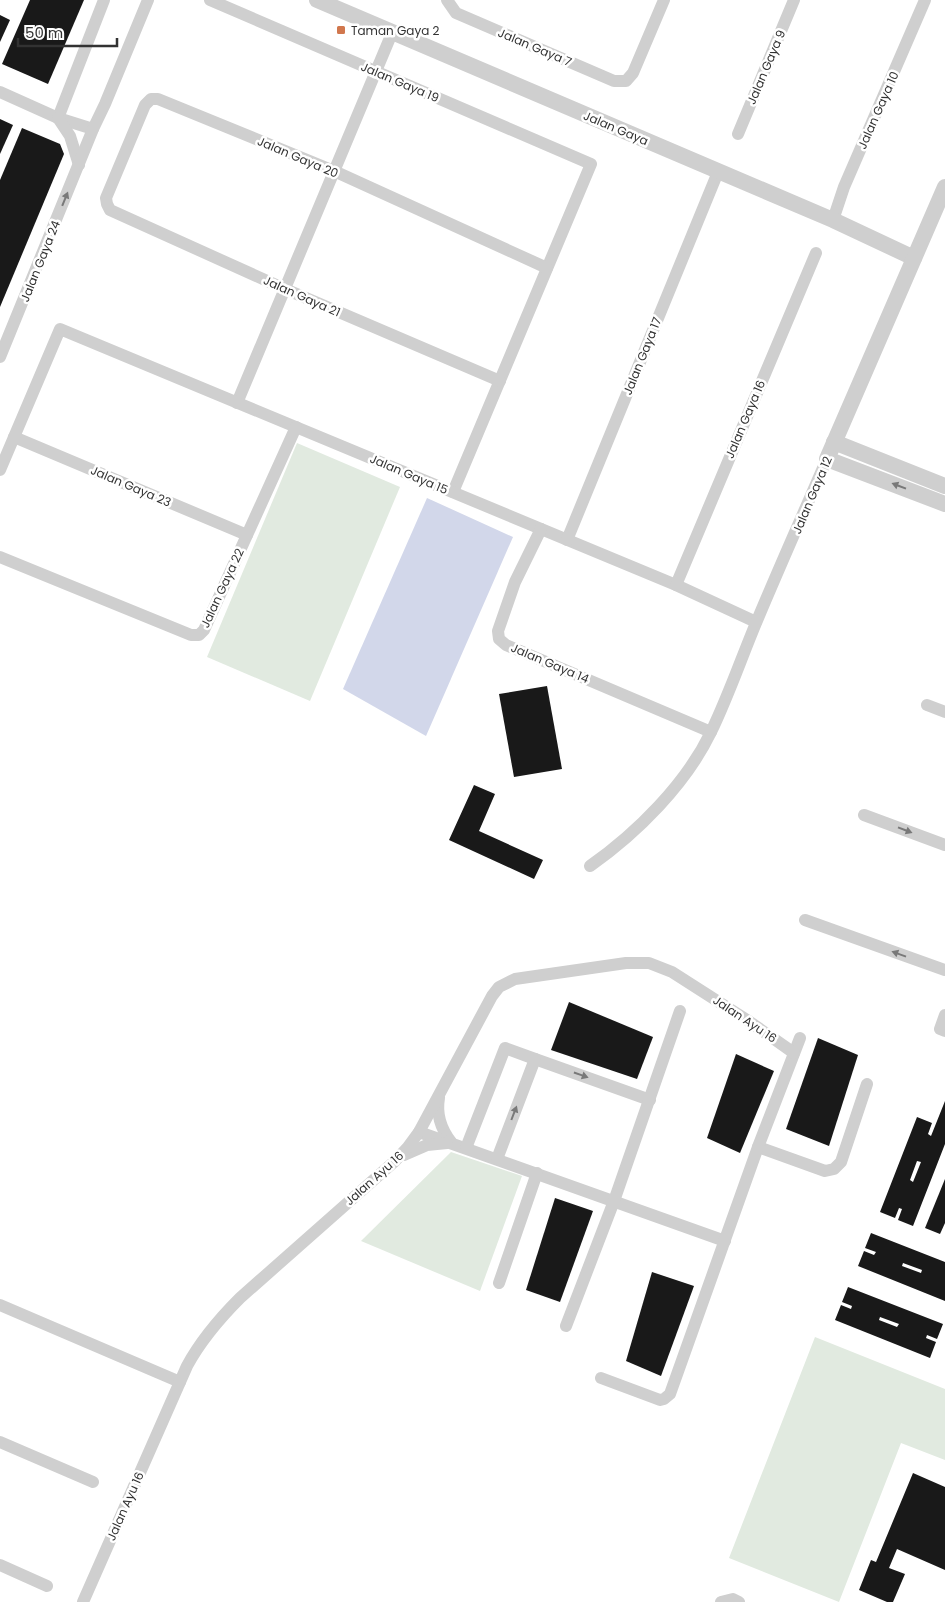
<svg xmlns="http://www.w3.org/2000/svg" width="945" height="1602" viewBox="0 0 945 1602" font-family="Poppins,sans-serif">
<style>
.green{fill:#e1eae0}
.water{fill:#d2d7ea}
.building{fill:#191919;fill-rule:evenodd}
.lines{fill:none;stroke-linecap:round;stroke-linejoin:round}
.minor{stroke:#cfcfcf;stroke-width:12}
.tertiary{stroke:#cfcfcf;stroke-width:16}
.oneway{fill:#797979}
.poi-dot{fill:#d1774d;stroke:#fff;stroke-width:2}
.labels{text-anchor:middle;dominant-baseline:central;stroke-width:5;stroke-linejoin:round;paint-order:stroke}
.poi-label{font-size:12px;fill:#323232;stroke:#fff;text-anchor:start}
.street-label{font-size:12px;fill:#323232;stroke:#fff}
</style>
<rect width="100%" height="100%" fill="#fff"/>
<g class="green">
<polygon points="297,443 400,487 310,701 207,657"/>
<polygon points="451,1152 522,1176 480,1291 361,1241"/>
<polygon points="815,1337 945,1389 945,1460 901,1443 839,1602 729,1558"/>
</g>
<polygon class="water" points="427,498 513,537 426,736 343,689"/>
<g class="building">
<polygon points="30,0 84,0 48,84 2,64"/>
<polygon points="0,15 10,20 0,42"/>
<polygon points="0,119 13,125 0,154"/>
<polygon points="22,128 60,144 64,154 0,307 0,180"/>
<polygon points="547,686 562,769 514,777 499,694"/>
<polygon points="474,785 495,794 479,831 543,860 534,879 449,840"/>
<polygon points="569,1002 653,1037 637,1079 551,1050"/>
<polygon points="818,1038 858,1055 829,1146 786,1129"/>
<polygon points="736,1054 774,1071 740,1153 707,1138"/>
<path d="M945,1101V1144L913,1226L898,1220L902,1209L899,1208L895,1218L880,1212L917,1117L932,1123L928,1134L931,1136ZM917,1161L921,1162L913,1182L910,1180Z"/>
<polygon points="945,1179 945,1223 940,1234 925,1228"/>
<polygon points="555,1198 593,1211 560,1302 526,1290"/>
<path d="M871,1233L945,1262V1301L858,1266L864,1251L874,1255L876,1252L865,1248ZM903,1263L922,1270L921,1273L902,1266Z"/>
<polygon points="652,1272 694,1286 661,1376 626,1361"/>
<path d="M848,1287L943,1324L937,1339L927,1335L926,1338L936,1342L930,1358L835,1320L841,1305L851,1309L852,1306L842,1302ZM880,1317L899,1324L897,1327L879,1320Z"/>
<polygon points="913,1473 945,1487 945,1570 897,1549 889,1568 905,1574 893,1602 887,1602 859,1590 871,1560 876,1562"/>
</g>
<g class="lines">
<g class="minor">
<polyline points="210,0 591,164 453,492"/>
<polyline points="447,0 456,13 614,81 626,81 633,73 664,0"/>
<polyline points="0,92 58,118 93,129"/>
<polyline points="58,118 104,0"/>
<polyline points="58,118 70,136 79,165"/>
<polyline points="738,134 794,0"/>
<polyline points="833,220 844,187 925,0"/>
<polyline points="0,357 93,129 105,104 148,0"/>
<polyline points="500,381 285,289 110,210 107,204 106,198 145,105 151,99 158,99 334,171 547,268"/>
<polyline points="237,403 392,33"/>
<polyline points="14,437 247,535"/>
<polyline points="0,470 60,329 676,585 756,622"/>
<polyline points="541,529 515,582 498,631 499,639 506,645 711,732"/>
<polyline points="567,540 718,172"/>
<polyline points="0,557 191,635 199,635 204,630 296,427"/>
<polyline points="676,585 816,253"/>
<polyline points="927,705 945,712"/>
<polyline points="864,815 945,845"/>
<path d="M590,866C637,833 686,784 711,732C728,697 741,659 756,623C779,568 803,514 827,459"/>
<polyline points="805,920 945,970"/>
<polyline points="945,1015 940,1029 945,1031"/>
<polyline points="535,1059 650,1100"/>
<path d="M439,1098C436,1115 441,1129 451,1142"/>
<polyline points="419,1132 725,1241"/>
<polyline points="758,1147 825,1171 834,1169 841,1162 867,1084"/>
<polyline points="466,1148 505,1048 535,1059 497,1159"/>
<polyline points="404,1155 427,1145 447,1143"/>
<polyline points="499,1283 537,1173"/>
<polyline points="0,1305 180,1382"/>
<polyline points="566,1326 614,1201 680,1011"/>
<polyline points="601,1378 660,1400 664,1399 670,1394 758,1147 800,1038"/>
<polyline points="0,1442 93,1482"/>
<polyline points="0,1565 47,1586"/>
<path d="M83,1602L187,1366C201,1340 219,1319 240,1298L395,1161L408,1147L419,1132L492,996L499,987L515,979L626,963H649L672,972L747,1020L794,1053"/>
<polyline points="721,1602 733,1599 739,1602"/>
</g>
<g class="tertiary">
<polyline points="317,0 833,220 914,258"/>
<polyline points="945,187 827,459 945,504"/>
<polyline points="834,442 945,486"/>
</g>
</g>
<defs><path id="oneway-solid" d="M-6-.8H1V-3.2L6.5 0L1 3.2V.8H-6Z" transform="scale(1.25)"/></defs>
<g class="oneway">
<use href="#oneway-solid" transform="translate(65 199) rotate(-68)"/>
<use href="#oneway-solid" transform="translate(899 486) rotate(-159)"/>
<use href="#oneway-solid" transform="translate(905 830) rotate(21)"/>
<use href="#oneway-solid" transform="translate(899 954) rotate(-160)"/>
<use href="#oneway-solid" transform="translate(581 1075) rotate(19)"/>
<use href="#oneway-solid" transform="translate(514 1113) rotate(-69)"/>
</g>
<rect class="poi-dot" x="336" y="25" width="10" height="10" rx="2.5"/>
<g class="labels">
<g class="poi-label">
<text x="351" y="30">Taman Gaya 2</text>
</g>
<g class="street-label">
<text transform="translate(535 47) rotate(23)">Jalan Gaya 7</text>
<text transform="translate(766 67) rotate(-67)">Jalan Gaya 9</text>
<text transform="translate(400 82) rotate(23)">Jalan Gaya 19</text>
<text transform="translate(878 110) rotate(-66)">Jalan Gaya 10</text>
<text transform="translate(616 128) rotate(23)">Jalan Gaya</text>
<text transform="translate(298 157) rotate(23)">Jalan Gaya 20</text>
<text transform="translate(40 261) rotate(-68)">Jalan Gaya 24</text>
<text transform="translate(302 296) rotate(24)">Jalan Gaya 21</text>
<text transform="translate(642 356) rotate(-68)">Jalan Gaya 17</text>
<text transform="translate(745 419) rotate(-67)">Jalan Gaya 16</text>
<text transform="translate(409 474) rotate(23)">Jalan Gaya 15</text>
<text transform="translate(131 486) rotate(23)">Jalan Gaya 23</text>
<text transform="translate(812 495) rotate(-67)">Jalan Gaya 12</text>
<text transform="translate(222 588) rotate(-65)">Jalan Gaya 22</text>
<text transform="translate(550 663) rotate(23)">Jalan Gaya 14</text>
<text transform="translate(745 1019) rotate(34)">Jalan Ayu 16</text>
<text transform="translate(374 1178) rotate(-42)">Jalan Ayu 16</text>
<text transform="translate(125 1506) rotate(-66)">Jalan Ayu 16</text>
</g>
</g>
<path d="M18 38v8h99v-8" fill="none" stroke="#323232" stroke-width="2.5"/>
<text x="25" y="38" font-size="15" fill="#323232" stroke="#ffffff" stroke-width="4" paint-order="stroke">50 m</text>
</svg>
